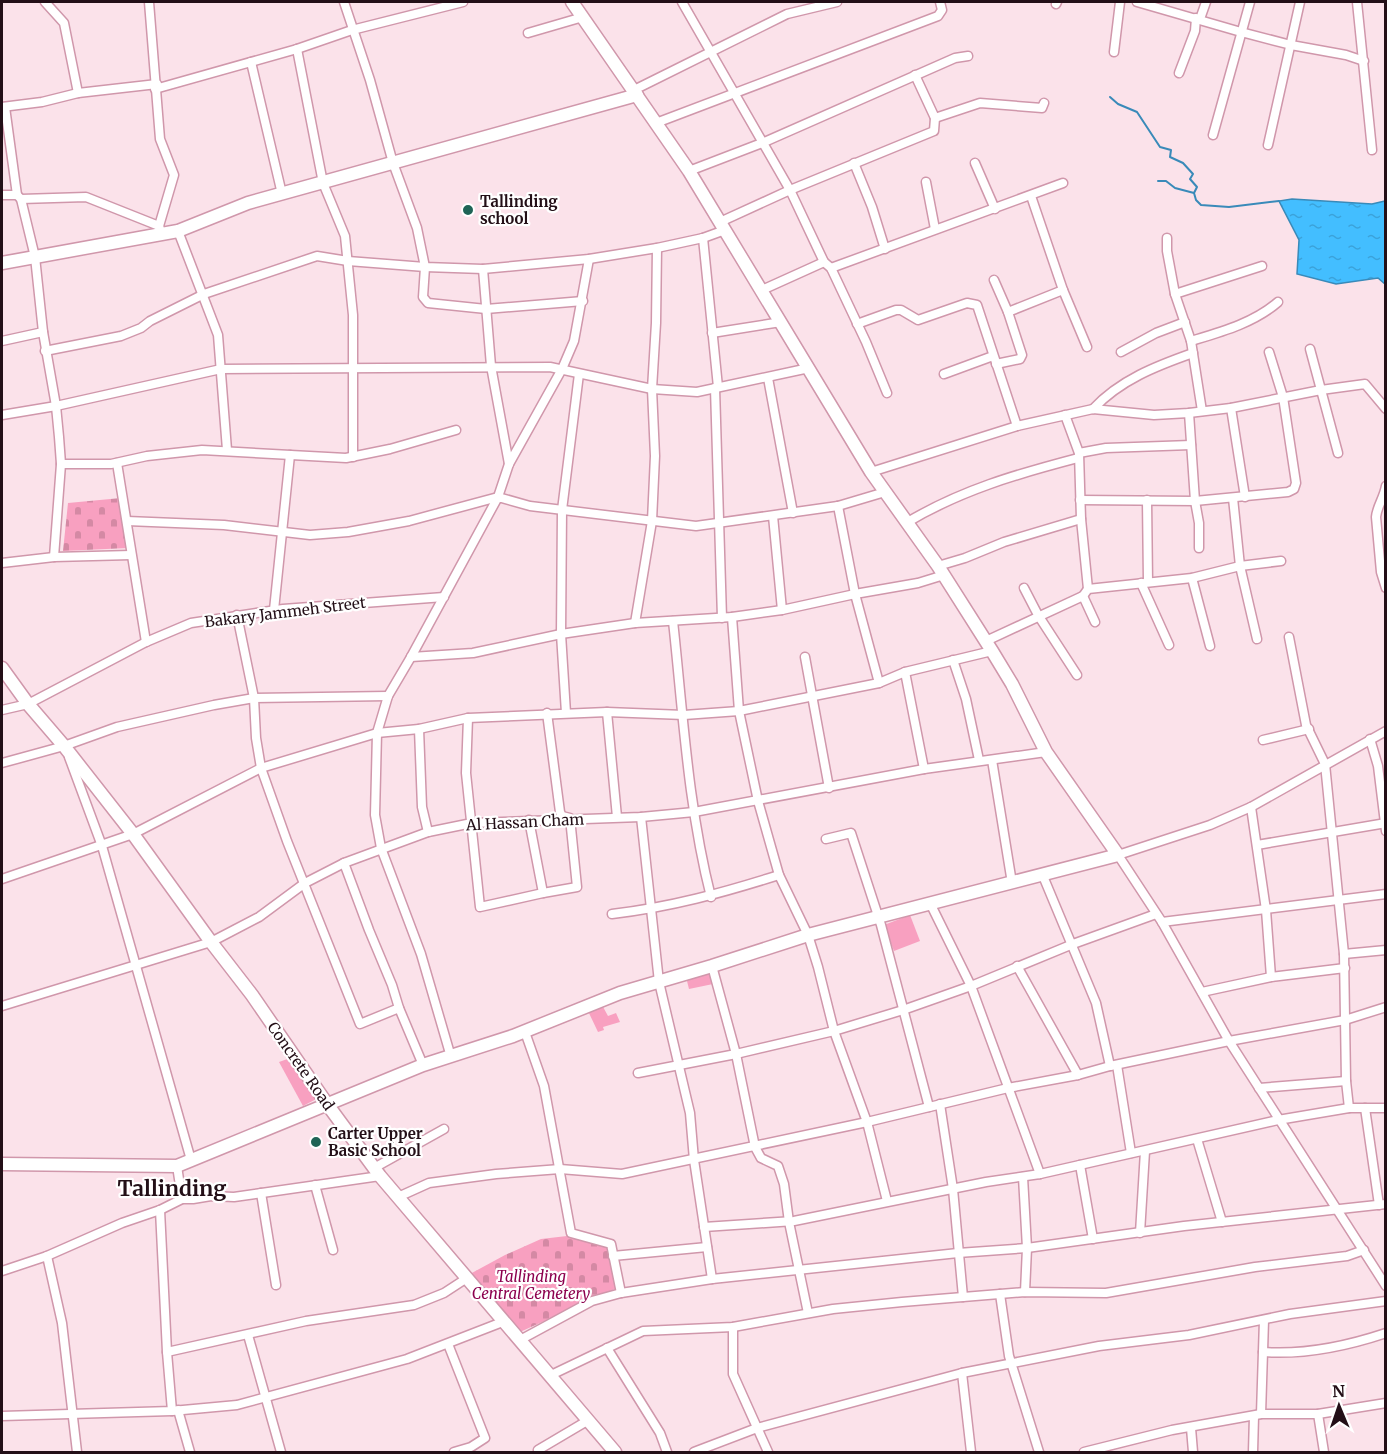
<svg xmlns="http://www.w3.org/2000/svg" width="1387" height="1454" viewBox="0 0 1387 1454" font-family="Merriweather,serif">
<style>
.green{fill:#f8a0c0}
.cemetery{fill:url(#cemetery-stones)}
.water{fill:url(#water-ripples);stroke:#398ab9;stroke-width:1.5}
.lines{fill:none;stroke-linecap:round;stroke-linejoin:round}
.stream{stroke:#398ab9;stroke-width:2}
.street-casing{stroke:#d097ab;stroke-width:11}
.secondary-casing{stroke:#d097ab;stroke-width:15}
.street{stroke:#fff;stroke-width:8}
.secondary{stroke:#fff;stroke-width:12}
.poi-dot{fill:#1f6456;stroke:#fff;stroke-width:2}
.labels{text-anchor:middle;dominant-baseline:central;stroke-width:4.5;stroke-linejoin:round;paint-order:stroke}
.poi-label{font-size:15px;font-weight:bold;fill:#230f17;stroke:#fff;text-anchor:start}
.street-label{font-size:15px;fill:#230f17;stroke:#fff}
.park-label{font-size:15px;font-style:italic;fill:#8c004e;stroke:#fff}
.district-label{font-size:21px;font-weight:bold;fill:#230f17;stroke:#fff}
</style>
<defs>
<pattern id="cemetery-stones" width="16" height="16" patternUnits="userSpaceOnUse" patternTransform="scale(1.5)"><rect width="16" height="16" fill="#f8a0c0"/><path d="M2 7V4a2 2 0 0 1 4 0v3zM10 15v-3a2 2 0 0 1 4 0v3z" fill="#d489a4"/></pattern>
<pattern id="water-ripples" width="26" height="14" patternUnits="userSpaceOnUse" patternTransform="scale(1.5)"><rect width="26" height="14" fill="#43beff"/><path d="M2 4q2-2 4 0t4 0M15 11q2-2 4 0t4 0" fill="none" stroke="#3aa2da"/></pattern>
</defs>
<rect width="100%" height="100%" fill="#fbe2ea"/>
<g class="green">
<polygon points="910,915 920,941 894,951 884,925"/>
<polygon points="710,971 713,984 689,989 686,977"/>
<polygon points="602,1005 608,1016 616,1013 620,1022 603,1027 604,1030 598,1032 588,1011"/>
<polygon points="293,1057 322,1096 303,1106 279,1062"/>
</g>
<g class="cemetery">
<polygon points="121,498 128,548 63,551 68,503"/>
<polygon points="567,1236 608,1245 617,1288 520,1332 470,1274 505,1255 541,1239"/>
</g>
<polygon class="water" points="1292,199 1372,204 1385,201 1385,284 1378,278 1336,284 1297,274 1299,240 1279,201"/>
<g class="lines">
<g class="stream">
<polyline points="1110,97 1118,104 1137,112 1160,147 1171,150 1170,157 1183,163 1193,174 1190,179 1197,187 1194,193"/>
<polyline points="1158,181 1166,181 1175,188 1194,193 1196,200 1201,205 1229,207 1279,201"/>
</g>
<g class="street-casing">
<g id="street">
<polyline points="45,2 64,23 78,93"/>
<polyline points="149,2 160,139 174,175 159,226 162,235"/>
<polyline points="344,2 370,80 393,163 417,228 425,267 423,297 428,303 486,309 583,301"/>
<polyline points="682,2 790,190 824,262 831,268 866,342 887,393"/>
<polyline points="1137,2 1241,32 1291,45 1346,55 1364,61"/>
<polyline points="1357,2 1372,150"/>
<polyline points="1056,4 1057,2"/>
<polyline points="1200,19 1206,2"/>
<polyline points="528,33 583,17"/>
<polyline points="297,49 323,183 345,236 353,315 353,457"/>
<polyline points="1114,52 1120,2"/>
<polyline points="251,62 282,194"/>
<polyline points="1179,73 1195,31 1196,18"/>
<polyline points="155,89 297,49 352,30 463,2"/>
<polyline points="634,90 787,14 837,2"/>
<polyline points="2,107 42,102 78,93 157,84"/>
<polyline points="5,107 17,195"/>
<polyline points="935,118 980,103 1042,108 1044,103"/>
<polyline points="656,123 938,16 942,10 940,2"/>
<polyline points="1213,135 1250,2"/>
<polyline points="1268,145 1300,2"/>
<polyline points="854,163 872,207 885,249"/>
<polyline points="975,163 995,209"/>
<polyline points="689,171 762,143 955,58 968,56"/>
<polyline points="926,182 935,229"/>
<polyline points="2,195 17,195 21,199 86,197 159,226"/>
<polyline points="1031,196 1063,290 1087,347"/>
<polyline points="21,199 35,257 43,332 56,406 59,437 61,464 54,557"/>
<polyline points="720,222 790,190 934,131 935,118 915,75"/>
<polyline points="178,231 218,335 227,450"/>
<polyline points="703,238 718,387"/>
<polyline points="1167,238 1167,251 1175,294 1191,341 1202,411"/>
<polyline points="831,268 1063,183"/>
<polyline points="483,269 491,366 509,464"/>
<polyline points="994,280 1008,312 1022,355 1020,359 996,364"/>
<polyline points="762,290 824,262"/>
<polyline points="1175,294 1262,266"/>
<polyline points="1008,312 1063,290"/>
<polyline points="857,324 896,310 901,310 918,320 967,303 977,305 1017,426"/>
<polyline points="712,333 781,322"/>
<polyline points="2,341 43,332"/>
<path d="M1191,341C1221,332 1254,323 1278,302"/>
<polyline points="1310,349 1338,453"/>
<polyline points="45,351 121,336 141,328 150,321 204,294 317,256 348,261 425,267 483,269 589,259 657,248 703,238 725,230"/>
<polyline points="1121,352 1156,333 1185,322"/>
<polyline points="944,374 993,356"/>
<polyline points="768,378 793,513"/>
<polyline points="715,388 722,618"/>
<polyline points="1231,408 1245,497"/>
<path d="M1093,409C1120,380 1156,366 1193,353"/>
<polyline points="1189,413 1195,501 1199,523 1199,548"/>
<polyline points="2,415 56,406 221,369 550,367 652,389 697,392 809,368"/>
<polyline points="1065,415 1079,453 1081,519 1088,589"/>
<polyline points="1079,453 1106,448 1191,445"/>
<polyline points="117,463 146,642"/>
<polyline points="61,464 111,464 147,456 202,450 346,458 390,449 456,430"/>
<polyline points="871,472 1017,426 1093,409 1154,415 1189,413 1231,408 1321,390 1365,384 1386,409"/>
<path d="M1386,486C1384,498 1377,506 1376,517L1381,572L1386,588"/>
<polyline points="1233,498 1240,566 1257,639"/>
<polyline points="1080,500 1195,501 1288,492 1294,489 1296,483 1283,397 1269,352"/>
<polyline points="1147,500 1148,582"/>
<polyline points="838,506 855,594 879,683"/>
<polyline points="773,516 782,610"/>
<polyline points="127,521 224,525 310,535 348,532 409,521 498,497 530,506 696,526 838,506 885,492"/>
<path d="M906,523C961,490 1017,474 1078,458"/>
<polyline points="2,563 54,557 131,555"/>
<polyline points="938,566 965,558 1004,542 1081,519"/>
<polyline points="1192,578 1210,646"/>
<polyline points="1141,583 1169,645"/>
<polyline points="1024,588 1038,615 1077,675"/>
<polyline points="1083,596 1095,622"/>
<polyline points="274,610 290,455"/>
<polyline points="237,615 254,698 256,738 261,768 287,841 360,1024 399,1008"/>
<polyline points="732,617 739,711 758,801 779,875 808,935 818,967 834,1031 867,1122 887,1201"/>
<path d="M673,621C683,713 688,807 711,897"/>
<polyline points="635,623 652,521 655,456 652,389 656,323 657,248"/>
<polyline points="1289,637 1306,725 1325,764 1344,954 1346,1081 1349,1108"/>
<polyline points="986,641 1083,596 1088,589 1192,578 1240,566 1281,561"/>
<polyline points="411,657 473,653 561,634 635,623 732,617 782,610 855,594 918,583 944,575"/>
<polyline points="805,657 829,788"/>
<polyline points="953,660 966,699 979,760"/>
<polyline points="905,672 924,769"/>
<polyline points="2,710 28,704 146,642 191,623 283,609 444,597"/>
<polyline points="607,712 617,817"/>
<polyline points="566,713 561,634 562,510 579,374"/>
<polyline points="468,718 466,773 480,907 543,893 577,887 570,818 562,816 560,812 547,713"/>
<polyline points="419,729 422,807 428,832"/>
<polyline points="1386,731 1251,807 1210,825 1118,855 1162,922 1229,1041 1386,1286"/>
<polyline points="1370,739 1378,766 1386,831"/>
<polyline points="1263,740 1309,729"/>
<polyline points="69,757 102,846 191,1160"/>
<polyline points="992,760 1012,883"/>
<polyline points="2,763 64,746 117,727 214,705 254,698 388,696"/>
<polyline points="1251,807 1266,910 1271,977"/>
<polyline points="641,817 659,982 690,1113 694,1160 712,1279"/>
<polyline points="529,820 543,893"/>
<polyline points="826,839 851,833 881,925 929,1107"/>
<polyline points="1257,845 1386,823"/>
<polyline points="344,863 369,930 392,985 399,1008 423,1065"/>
<polyline points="1043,876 1096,1003 1110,1066"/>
<polyline points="2,879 133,834 261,768 377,733 419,729 468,718 607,712 684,715 739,711 879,683 905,672 992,651"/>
<polyline points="931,905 971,986 1040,1174"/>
<path d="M612,914C671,907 722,893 779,875"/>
<polyline points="1162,922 1386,894"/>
<polyline points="1344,954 1386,950"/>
<polyline points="712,966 736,1054 755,1147 761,1158 778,1166 784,1184 789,1222 808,1313"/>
<polyline points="1017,966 1078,1075"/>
<polyline points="1202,992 1271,977 1345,968"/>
<polyline points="2,1006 211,942 259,917 305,883 344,863 428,832 472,823 641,817 694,812 924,769 1046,752"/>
<polyline points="525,1032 544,1086 571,1233 611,1244 621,1293"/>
<polyline points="451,1057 421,954 381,848 375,815 377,733 388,696 411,657 498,497 509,464 562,369 574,341 589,259"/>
<polyline points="1117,1065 1131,1153"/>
<polyline points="638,1073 736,1054 834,1031 903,1010 971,986 1073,944 1156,914"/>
<polyline points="1259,1088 1346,1081"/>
<polyline points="940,1104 953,1189 963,1297"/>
<polyline points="1365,1108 1379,1205"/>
<polyline points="1197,1139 1222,1222"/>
<polyline points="1080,1165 1093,1239"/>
<polyline points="177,1166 182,1199"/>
<polyline points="374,1168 444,1129"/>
<polyline points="1023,1177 1027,1248 1025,1292"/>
<polyline points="315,1185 333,1250"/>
<polyline points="261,1193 276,1285"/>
<polyline points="398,1197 429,1183 496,1174 560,1169 622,1174 867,1122 1008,1088 1078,1075 1110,1066 1229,1041 1345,1020 1386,1007"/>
<polyline points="160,1210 167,1352 172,1411"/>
<polyline points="704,1227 794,1221 986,1182 1040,1174 1278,1120 1349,1108 1386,1108"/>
<polyline points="1140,1233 1145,1151"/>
<polyline points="47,1256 62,1323 77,1452"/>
<polyline points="613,1256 707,1247"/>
<polyline points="2,1271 47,1256 122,1223 160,1210 182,1199 193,1199 211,1196 234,1197 380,1176"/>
<polyline points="1000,1294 1009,1356 1039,1452"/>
<polyline points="733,1327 733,1374 768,1452"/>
<polyline points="248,1335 281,1452"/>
<polyline points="520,1340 592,1301 621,1293 712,1279 958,1253 1027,1248 1184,1226 1386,1204"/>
<polyline points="448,1344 485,1438 471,1447 454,1452"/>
<polyline points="607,1348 660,1433 667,1452"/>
<polyline points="167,1352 306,1321 414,1305 444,1293 467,1278"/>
<path d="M1263,1352C1304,1355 1347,1346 1386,1333"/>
<polyline points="962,1373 971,1452"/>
<polyline points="549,1376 643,1331 733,1327 833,1309 902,1302 1025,1292 1106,1293 1255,1267 1347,1256 1364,1250"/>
<polyline points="178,1410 190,1452"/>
<polyline points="1261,1414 1264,1320"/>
<polyline points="1318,1414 1324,1452"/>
<polyline points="2,1416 172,1411 237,1405 407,1359 505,1321"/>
<polyline points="1191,1428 1193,1452"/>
<polyline points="538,1450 587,1421"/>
<polyline points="694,1452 757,1428 962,1373 1099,1346 1189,1335 1290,1314 1386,1301"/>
<polyline points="1084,1452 1172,1430 1261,1414 1318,1414 1386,1403"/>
<polyline points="1253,1452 1254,1416"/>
</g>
</g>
<g class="secondary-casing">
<g id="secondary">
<polyline points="2,263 178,231 248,203 637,95"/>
<polyline points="2,668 28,704 64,746 133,834 211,942 252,995 327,1104 380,1176 615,1452"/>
<polyline points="2,1164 177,1166 423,1065 513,1036 620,993 712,966 808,935 1118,855 1046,752 1012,684 992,651 938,566 871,472 689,171 572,2"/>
</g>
</g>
<use href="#street" class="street"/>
<use href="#secondary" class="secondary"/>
</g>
<g class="poi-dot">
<circle cx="468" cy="210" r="6"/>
<circle cx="316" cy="1142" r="6"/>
</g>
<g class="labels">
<g class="poi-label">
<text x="480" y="201">Tallinding<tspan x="480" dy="17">school</tspan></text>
<text x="328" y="1133">Carter Upper<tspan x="328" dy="17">Basic School</tspan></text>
</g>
<g class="street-label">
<text transform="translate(285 612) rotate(-7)">Bakary Jammeh Street</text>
<text transform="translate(525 822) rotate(-3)">Al Hassan Cham</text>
<text transform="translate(301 1066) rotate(55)">Concrete Road</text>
</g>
<g class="park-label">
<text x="531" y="1276">Tallinding<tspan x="531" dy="17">Central Cemetery</tspan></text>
</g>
<g class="district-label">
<text x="172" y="1188">Tallinding</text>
</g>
</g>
<rect width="1387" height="1454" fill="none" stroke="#230f17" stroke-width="6"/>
<g transform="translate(1339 1406) rotate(358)" stroke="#ffffff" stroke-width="4.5" paint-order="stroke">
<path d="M0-4.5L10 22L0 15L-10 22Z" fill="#230f17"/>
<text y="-9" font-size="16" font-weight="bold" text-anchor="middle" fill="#230f17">N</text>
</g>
</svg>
